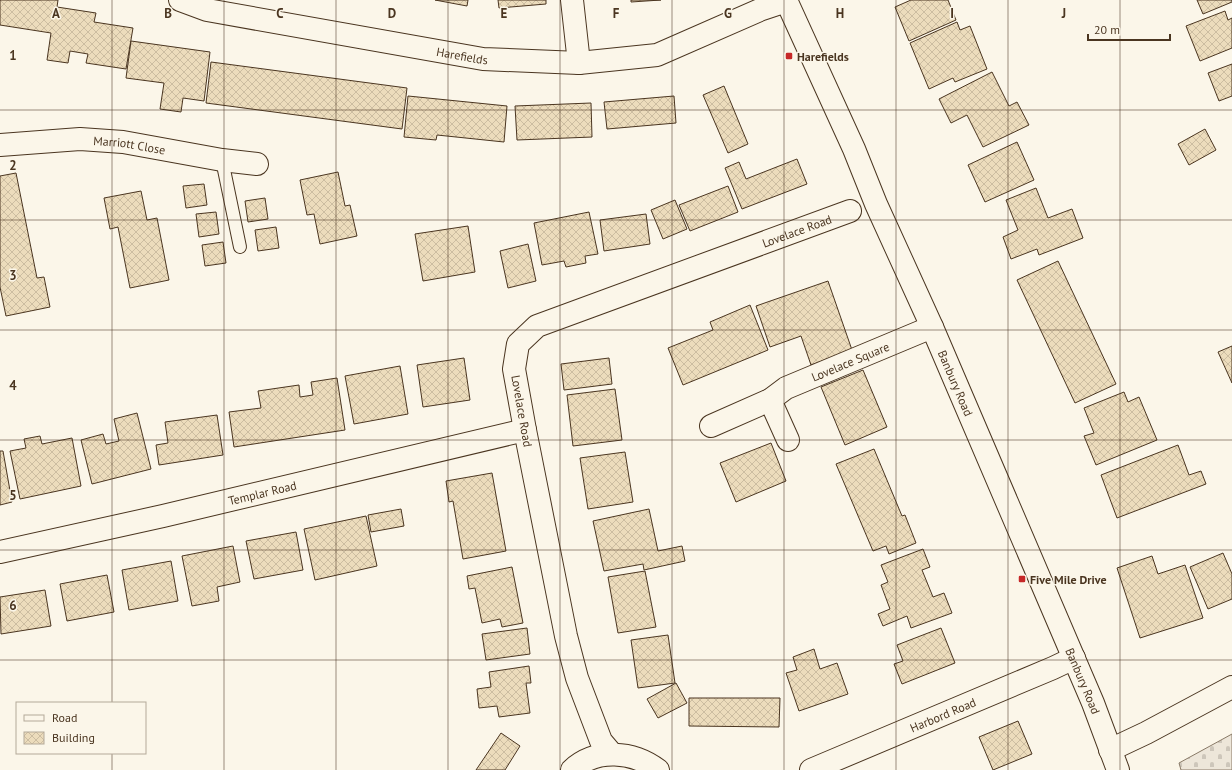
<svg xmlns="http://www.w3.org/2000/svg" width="1232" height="770" viewBox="0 0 1232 770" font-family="'PT Sans',sans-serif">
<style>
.cemetery{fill:url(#cemetery-stones);stroke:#887966}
.building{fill:url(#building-cross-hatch);stroke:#4a3520}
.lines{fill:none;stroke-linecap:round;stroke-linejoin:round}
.lane-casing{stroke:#4a3520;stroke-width:14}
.street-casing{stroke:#4a3520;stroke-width:24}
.primary-casing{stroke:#4a3520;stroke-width:24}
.lane{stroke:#fbf6e9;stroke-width:12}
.street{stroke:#fbf6e9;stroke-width:22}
.primary{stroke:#fbf6e9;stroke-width:22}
.grid{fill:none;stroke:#4a3520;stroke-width:1;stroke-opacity:0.55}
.poi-dot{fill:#c62828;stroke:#fbf6e9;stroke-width:1.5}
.labels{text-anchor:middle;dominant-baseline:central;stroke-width:3;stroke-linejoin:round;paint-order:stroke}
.street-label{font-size:12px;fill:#4a3520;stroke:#fbf6e9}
.poi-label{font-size:12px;font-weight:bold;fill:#4a3520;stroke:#fbf6e9;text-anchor:start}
.grid-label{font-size:13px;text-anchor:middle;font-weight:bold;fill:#4a3520;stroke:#fbf6e9;stroke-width:3;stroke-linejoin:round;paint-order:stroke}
</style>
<defs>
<pattern id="cemetery-stones" width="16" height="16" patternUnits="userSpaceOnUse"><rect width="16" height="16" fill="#ede6d9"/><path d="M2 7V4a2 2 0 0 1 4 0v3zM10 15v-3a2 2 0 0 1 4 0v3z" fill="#cdc6ba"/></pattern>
<pattern id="building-cross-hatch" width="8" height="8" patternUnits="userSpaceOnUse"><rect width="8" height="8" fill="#ecdcbc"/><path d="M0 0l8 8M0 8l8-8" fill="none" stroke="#ccbda1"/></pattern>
</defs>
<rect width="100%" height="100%" fill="#fbf6e9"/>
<polygon class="cemetery" points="1232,734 1232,770 1181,770 1179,763"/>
<g class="building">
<polygon points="0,0 58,0 57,7 96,13 94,22 133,28 126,69 86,63 88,54 70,51 68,63 47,60 51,33 0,25"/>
<polygon points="435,0 468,0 467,6"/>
<polygon points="498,0 546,0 546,4 499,8"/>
<polygon points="631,0 661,0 631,2"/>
<polygon points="911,0 948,0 956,20 909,41 895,7"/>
<polygon points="1197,0 1232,0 1232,2 1203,14"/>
<polygon points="1225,11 1228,20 1232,18 1232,48 1200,61 1186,26"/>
<polygon points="957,22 960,30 970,26 987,69 955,82 953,78 929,89 910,43"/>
<polygon points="131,41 210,52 204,101 183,98 181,112 160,109 164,83 126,78"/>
<polygon points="211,62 407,88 402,129 206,103"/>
<polygon points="1232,64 1232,96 1219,101 1208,73"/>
<polygon points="992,72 1009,106 1017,102 1029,125 983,147 967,115 951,123 939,99"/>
<polygon points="724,86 748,144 728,153 703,95"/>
<polygon points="408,96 507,106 504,142 437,135 436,140 404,137"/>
<polygon points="674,96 676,123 607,129 604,102"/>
<polygon points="591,103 592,137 517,140 515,106"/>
<polygon points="1205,129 1216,150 1189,165 1178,144"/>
<polygon points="1017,142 1034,180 985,202 968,165"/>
<polygon points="797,159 807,184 742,209 725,168 739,162 746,179"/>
<polygon points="338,172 345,206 350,205 357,236 320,244 314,214 307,215 300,180"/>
<polygon points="16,173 37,278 44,277 50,307 6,316 0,287 0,176"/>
<polygon points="204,184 207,205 186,208 183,186"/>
<polygon points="728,186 738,212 690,231 679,205"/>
<polygon points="1036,188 1048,218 1072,209 1083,238 1039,255 1037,249 1011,259 1003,237 1018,230 1006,200"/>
<polygon points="141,191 147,220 157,218 169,280 130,288 118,227 110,229 104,198"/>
<polygon points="265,198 268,219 248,222 245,201"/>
<polygon points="675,200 687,229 663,239 651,210"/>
<polygon points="216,212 219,234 199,237 196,214"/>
<polygon points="589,212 598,254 585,256 586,263 566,267 564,261 542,265 534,223"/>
<polygon points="646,214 650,244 604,251 600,220"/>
<polygon points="468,226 475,272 423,281 415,234"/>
<polygon points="276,227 279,248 258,251 255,230"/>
<polygon points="223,242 226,263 205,266 202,245"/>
<polygon points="528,244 536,281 508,288 500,251"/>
<polygon points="1058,261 1116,384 1075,403 1017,280"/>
<polygon points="828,281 852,350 811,365 801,336 770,347 756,306"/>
<polygon points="750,305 768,350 683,385 668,348 713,330 710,322"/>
<polygon points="1232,346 1232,383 1218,352"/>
<polygon points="464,358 470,400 423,407 417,365"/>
<polygon points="609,358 612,384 564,390 561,364"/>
<polygon points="400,366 408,414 354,424 345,376"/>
<polygon points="863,370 887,427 845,445 821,387"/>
<polygon points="337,378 345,430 234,447 229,412 261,408 258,391 299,385 300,397 313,395 311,382"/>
<polygon points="615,389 622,440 573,446 567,395"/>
<polygon points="1124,392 1128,402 1139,397 1157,440 1096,465 1084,436 1094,433 1084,408"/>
<polygon points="137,413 151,469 92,484 81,440 103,434 106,444 119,441 114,419"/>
<polygon points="217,415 223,455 159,465 156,445 168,443 165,422"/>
<polygon points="40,436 42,444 72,438 81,486 20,499 10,451 26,448 24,439"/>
<polygon points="771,443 786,481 736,502 720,463"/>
<polygon points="1178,445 1189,475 1201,471 1206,484 1117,518 1101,475"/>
<polygon points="874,449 902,516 905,515 916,543 889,554 886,546 873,551 836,464"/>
<polygon points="0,451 3,451 12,502 0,505"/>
<polygon points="625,452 633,502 588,509 580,458"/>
<polygon points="492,473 506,551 463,559 453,501 449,502 446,481"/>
<polygon points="401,509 404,526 371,532 368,515"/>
<polygon points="649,509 658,551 682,546 685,561 644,570 643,564 604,571 593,521"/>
<polygon points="366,516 377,566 315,580 304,529"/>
<polygon points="296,532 303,570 254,579 246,541"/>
<polygon points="233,546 240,582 217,587 219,601 192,606 182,556"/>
<polygon points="923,549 930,567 922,570 933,597 944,593 952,613 911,628 907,616 883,626 878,614 890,609 881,585 888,582 881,565"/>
<polygon points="1223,553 1232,574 1232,599 1208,609 1190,567"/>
<polygon points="1152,556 1158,574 1185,565 1203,618 1140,638 1117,568"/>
<polygon points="171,561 178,601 129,610 122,570"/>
<polygon points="512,567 523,623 502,627 500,619 482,623 475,588 469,589 467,576"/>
<polygon points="645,571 656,627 618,633 608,577"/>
<polygon points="107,575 114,612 67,621 60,584"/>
<polygon points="45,590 51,626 1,634 0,597"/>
<polygon points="527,628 530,654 486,660 482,634"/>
<polygon points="941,628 955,663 902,684 894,664 903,661 897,645"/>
<polygon points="668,635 675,683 638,688 631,640"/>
<polygon points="814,649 820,669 837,663 848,694 799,711 786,673 797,670 793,657"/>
<polygon points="529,666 531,683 526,683 530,713 499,717 497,706 479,708 477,689 491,687 489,672"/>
<polygon points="676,683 687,703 658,718 647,699"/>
<polygon points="689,698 780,698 779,727 689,726"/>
<polygon points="1018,721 1032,754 993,770 979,737"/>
<polygon points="501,733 520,746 505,770 476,770"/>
</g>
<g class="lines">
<g class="lane-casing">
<polyline id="lane" points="222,160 240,247"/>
</g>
<g class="street-casing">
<g id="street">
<path id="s1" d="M180,0L207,10L483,59L579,63L657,55L762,9L786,1"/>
<polyline points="572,0 579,63"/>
<path id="s2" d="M0,145L80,139L123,142L222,160L257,164"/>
<polyline points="770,400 788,440"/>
<path id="s3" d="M711,426L770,400L786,388L932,327"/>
<path id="s4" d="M0,552L163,516L525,430"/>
<polyline points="1110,750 1146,733 1232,687"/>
<path id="s5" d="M612,754L601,741L577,678L566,636L525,430L514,369L518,344L537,326L850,211"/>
<path d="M572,770C596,748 633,751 658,770"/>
<path id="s6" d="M811,770L1053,668L1074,658"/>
</g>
</g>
<g class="primary-casing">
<g id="primary">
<path id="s7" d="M786,0L854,149L876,204L932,327L1093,703L1118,770"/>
</g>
</g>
<use href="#lane" class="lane"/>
<use href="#street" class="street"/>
<use href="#primary" class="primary"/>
</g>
<path class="grid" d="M112,0V703M224,0V770M336,0V770M448,0V770M560,0V770M672,0V770M784,0V770M896,0V770M1008,0V770M1120,0V770M0,110H1232M0,220H1232M0,330H1232M0,440H1232M0,550H1232M0,660H1232M112,753V770"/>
<g class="poi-dot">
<rect x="785" y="52" width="8" height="8" rx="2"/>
<rect x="1018" y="575" width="8" height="8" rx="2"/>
</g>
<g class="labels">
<g class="street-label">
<text stroke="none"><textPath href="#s1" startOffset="288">Harefields</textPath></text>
<text stroke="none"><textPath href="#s2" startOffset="130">Marriott Close</textPath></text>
<text stroke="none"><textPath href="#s5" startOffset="728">Lovelace Road</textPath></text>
<text stroke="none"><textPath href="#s3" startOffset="154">Lovelace Square</textPath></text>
<text stroke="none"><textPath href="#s7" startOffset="419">Banbury Road</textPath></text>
<text transform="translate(522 411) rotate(80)">Lovelace Road</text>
<text stroke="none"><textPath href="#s4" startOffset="269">Templar Road</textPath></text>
<text stroke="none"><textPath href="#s7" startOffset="743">Banbury Road</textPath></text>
<text stroke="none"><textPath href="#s6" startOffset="143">Harbord Road</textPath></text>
</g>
<g class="poi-label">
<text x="797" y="56">Harefields</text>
<text x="1030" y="579">Five Mile Drive</text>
</g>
</g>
<g class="grid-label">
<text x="56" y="18">A</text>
<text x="168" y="18">B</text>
<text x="280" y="18">C</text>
<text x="392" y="18">D</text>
<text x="504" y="18">E</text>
<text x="616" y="18">F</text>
<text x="728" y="18">G</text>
<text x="840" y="18">H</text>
<text x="952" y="18">I</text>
<text x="1064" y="18">J</text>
<text x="13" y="60">1</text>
<text x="13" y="170">2</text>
<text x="13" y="280">3</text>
<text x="13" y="390">4</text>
<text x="13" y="500">5</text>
<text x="13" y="610">6</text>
</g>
<rect x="16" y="702" width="130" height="52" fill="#fbf6e9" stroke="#b4a999"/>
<rect x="24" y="715" width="20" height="6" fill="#fbf6e9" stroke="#b4a999"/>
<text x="52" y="722" font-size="12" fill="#4a3520">Road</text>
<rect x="24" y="732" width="20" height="12" fill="url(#building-cross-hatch)" stroke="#b4a999"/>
<text x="52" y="742" font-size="12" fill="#4a3520">Building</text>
<path d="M1088 34v6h82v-6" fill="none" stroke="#4a3520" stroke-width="2"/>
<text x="1094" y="34" font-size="12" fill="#4a3520" stroke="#fbf6e9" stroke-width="3" paint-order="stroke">20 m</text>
</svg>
